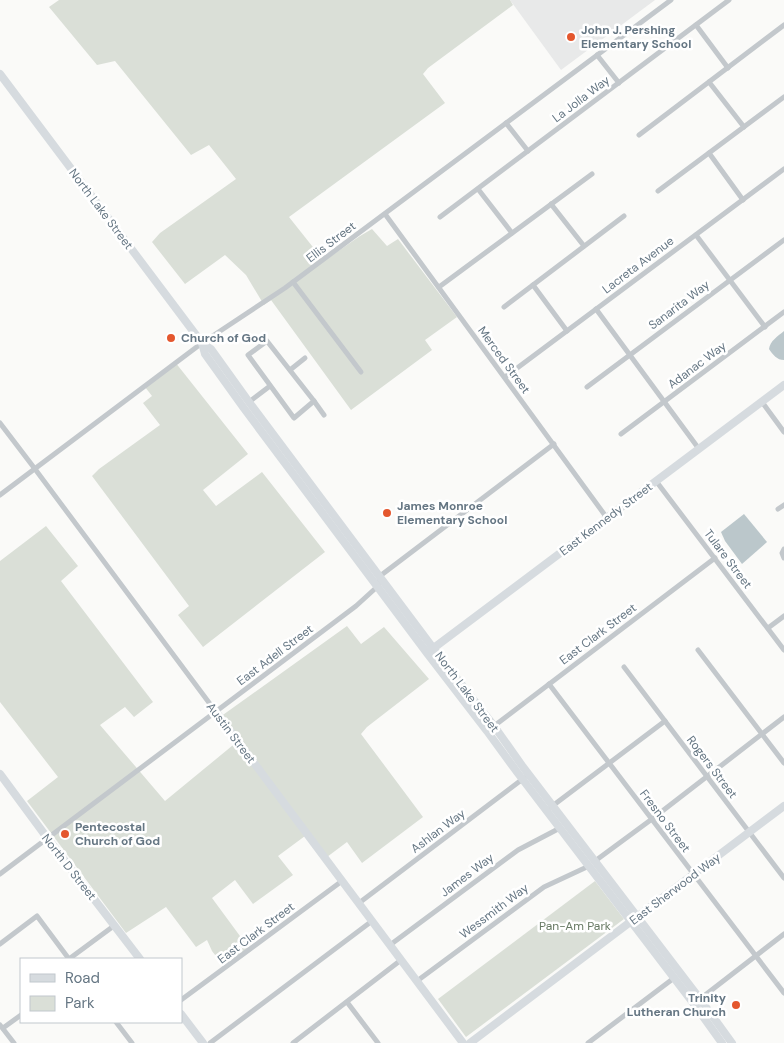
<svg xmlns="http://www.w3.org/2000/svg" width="784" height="1043" viewBox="0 0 784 1043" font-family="'DM Sans',sans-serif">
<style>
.built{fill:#e8e9e9}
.green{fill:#dadfd7}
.water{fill:#bbc7cb}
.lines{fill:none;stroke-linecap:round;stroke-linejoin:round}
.street{stroke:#c3c8cc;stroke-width:5}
.secondary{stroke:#d6dbdf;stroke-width:8}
.poi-dot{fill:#e4572e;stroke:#fff;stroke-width:2}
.labels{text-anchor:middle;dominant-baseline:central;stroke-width:5;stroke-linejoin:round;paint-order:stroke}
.poi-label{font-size:12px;font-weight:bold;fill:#657683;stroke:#fff;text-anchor:start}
.street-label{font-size:12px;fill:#657683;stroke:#fff}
.park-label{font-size:12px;fill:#687a64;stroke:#fff}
</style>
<rect width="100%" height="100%" fill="#fafaf8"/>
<polygon class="built" points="510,0 655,0 561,70"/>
<g class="green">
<polygon points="59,0 510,0 513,5 428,68 423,74 445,103 289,217 324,261 360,236 372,229 387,246 398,239 457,317 425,340 432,350 351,410 271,300 264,305 246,275 225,255 185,284 152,242 160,233 236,179 209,145 191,155 115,61 97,65 49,7"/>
<polygon points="175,362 248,454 203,490 216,506 262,472 325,552 203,647 178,615 189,606 92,476 99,469 160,425 143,403 152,396 145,387"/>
<polygon points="46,526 78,566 61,581 153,702 134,717 125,707 100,725 165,801 238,741 220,717 347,626 361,644 384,627 429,679 367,727 361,734 423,817 362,863 347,842 323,860 305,836 278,856 293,875 253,904 235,880 212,898 251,951 226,969 212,951 207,940 196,947 166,907 126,933 27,801 58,777 0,702 0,561"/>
<polygon points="595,881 624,919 466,1037 438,999"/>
</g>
<g class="water">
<path d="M784,331V360C777,360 773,355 769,349C770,341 778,336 784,331Z"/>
<polygon points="744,514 767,542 742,564 725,541 721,532"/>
</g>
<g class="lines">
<g class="street">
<polyline points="696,25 728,68"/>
<polyline points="597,55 619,83"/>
<polyline points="709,82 744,127"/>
<polyline points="506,123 528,151"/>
<polyline points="639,135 784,25"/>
<polyline points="709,153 743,200"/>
<polyline points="478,189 512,233"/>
<polyline points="658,191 784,97"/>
<polyline points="551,204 584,246"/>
<polyline points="385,214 607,518"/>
<polyline points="440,217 729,0"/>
<polyline points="696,235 765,327"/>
<polyline points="293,282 361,372"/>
<polyline points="533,285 567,331"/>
<polyline points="439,287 592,174"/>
<polyline points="504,307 624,216"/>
<polyline points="596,309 699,449"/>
<polygon points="267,341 314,401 294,418 248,355"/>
<polyline points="290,370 305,358"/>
<polyline points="505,377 784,169"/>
<polyline points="587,387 784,240"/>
<polyline points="314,401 324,415"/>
<polyline points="249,402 270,386"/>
<polyline points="762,402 784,432"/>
<polyline points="0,423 35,469 216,712"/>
<polyline points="621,434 784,312"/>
<polyline points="656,481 784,650"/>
<polyline points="0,495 202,343 285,288 671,0"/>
<polyline points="778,509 784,505"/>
<polyline points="784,549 782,553 784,558"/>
<polyline points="768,628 784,616"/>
<polyline points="698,650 784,763"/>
<polyline points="624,667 784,878"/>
<polyline points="549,684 784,993"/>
<polyline points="494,726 715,558"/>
<polyline points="551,807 665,721"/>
<polyline points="595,861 652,819 784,717"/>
<polyline points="0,874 356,606 378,586 380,576 554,444"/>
<polyline points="359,903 524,778"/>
<polyline points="0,944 37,916 69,959"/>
<polyline points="390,945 518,850 560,828"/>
<polyline points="69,959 115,925"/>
<polyline points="417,981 544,887 589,866"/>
<polyline points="700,999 784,934"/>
<polyline points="181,1000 342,881"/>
<polyline points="347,1002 378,1043"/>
<polyline points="116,1022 132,1043"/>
<polyline points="0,1025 14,1043"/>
<polyline points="3,1028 21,1015"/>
<polyline points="210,1043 372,921"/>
<polyline points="293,1043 401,960"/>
<polyline points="588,1043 674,978"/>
</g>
<g class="secondary">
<polyline points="0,74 202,343 211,349 249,402 433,648 494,726 523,767 700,999 732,1043"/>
<polyline points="202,343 205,354 243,407 427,653 487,731 517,772 694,1004 722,1043"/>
<polyline points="431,650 784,385"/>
<polyline points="216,712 463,1043"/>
<polyline points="0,774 48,839 140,959"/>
<polyline points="181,1014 203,1043"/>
<polyline points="470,1043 784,806"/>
</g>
</g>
<g class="poi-dot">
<circle cx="571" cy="37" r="5"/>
<circle cx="171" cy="338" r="5"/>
<circle cx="387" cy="513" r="5"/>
<circle cx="65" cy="834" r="5"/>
<circle cx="736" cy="1005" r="5"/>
</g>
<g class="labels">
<g class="poi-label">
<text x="581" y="30">John J. Pershing<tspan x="581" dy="14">Elementary School</tspan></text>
<text x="181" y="338">Church of God</text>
<text x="397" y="506">James Monroe<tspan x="397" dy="14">Elementary School</tspan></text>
<text x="75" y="827">Pentecostal<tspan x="75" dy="14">Church of God</tspan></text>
<text x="726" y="998" text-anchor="end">Trinity<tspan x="726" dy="14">Lutheran Church</tspan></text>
</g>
<g class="street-label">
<text transform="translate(581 99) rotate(-37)">La Jolla Way</text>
<text transform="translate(101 209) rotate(53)">North Lake Street</text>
<text transform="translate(331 242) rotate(-37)">Ellis Street</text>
<text transform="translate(638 265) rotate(-37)">Lacreta Avenue</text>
<text transform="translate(679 305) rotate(-37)">Sanarita Way</text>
<text transform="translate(504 360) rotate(54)">Merced Street</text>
<text transform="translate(697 365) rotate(-37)">Adanac Way</text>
<text transform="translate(606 519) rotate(-37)">East Kennedy Street</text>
<text transform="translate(728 559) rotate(53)">Tulare Street</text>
<text transform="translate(598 634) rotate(-37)">East Clark Street</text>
<text transform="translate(275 655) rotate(-37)">East Adell Street</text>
<text transform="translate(467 692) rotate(53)">North Lake Street</text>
<text transform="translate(231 733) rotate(53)">Austin Street</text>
<text transform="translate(712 767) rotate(53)">Rogers Street</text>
<text transform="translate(665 821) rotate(53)">Fresno Street</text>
<text transform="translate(438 831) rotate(-37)">Ashlan Way</text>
<text transform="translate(69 867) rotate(52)">North D Street</text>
<text transform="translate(467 875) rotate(-37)">James Way</text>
<text transform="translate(675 889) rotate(-37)">East Sherwood Way</text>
<text transform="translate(494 911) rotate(-37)">Wessmith Way</text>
<text transform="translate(256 933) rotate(-37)">East Clark Street</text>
</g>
<g class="park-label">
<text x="575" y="926">Pan-Am Park</text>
</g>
</g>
<rect x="20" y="958" width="162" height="65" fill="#ffffff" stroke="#c1c8cd"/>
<rect x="30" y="974" width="25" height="8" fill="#d6dbdf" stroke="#c1c8cd"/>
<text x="65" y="983" font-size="15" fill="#657683">Road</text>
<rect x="30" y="996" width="25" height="15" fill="#dadfd7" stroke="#c1c8cd"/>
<text x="65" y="1008" font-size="15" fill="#657683">Park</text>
</svg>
